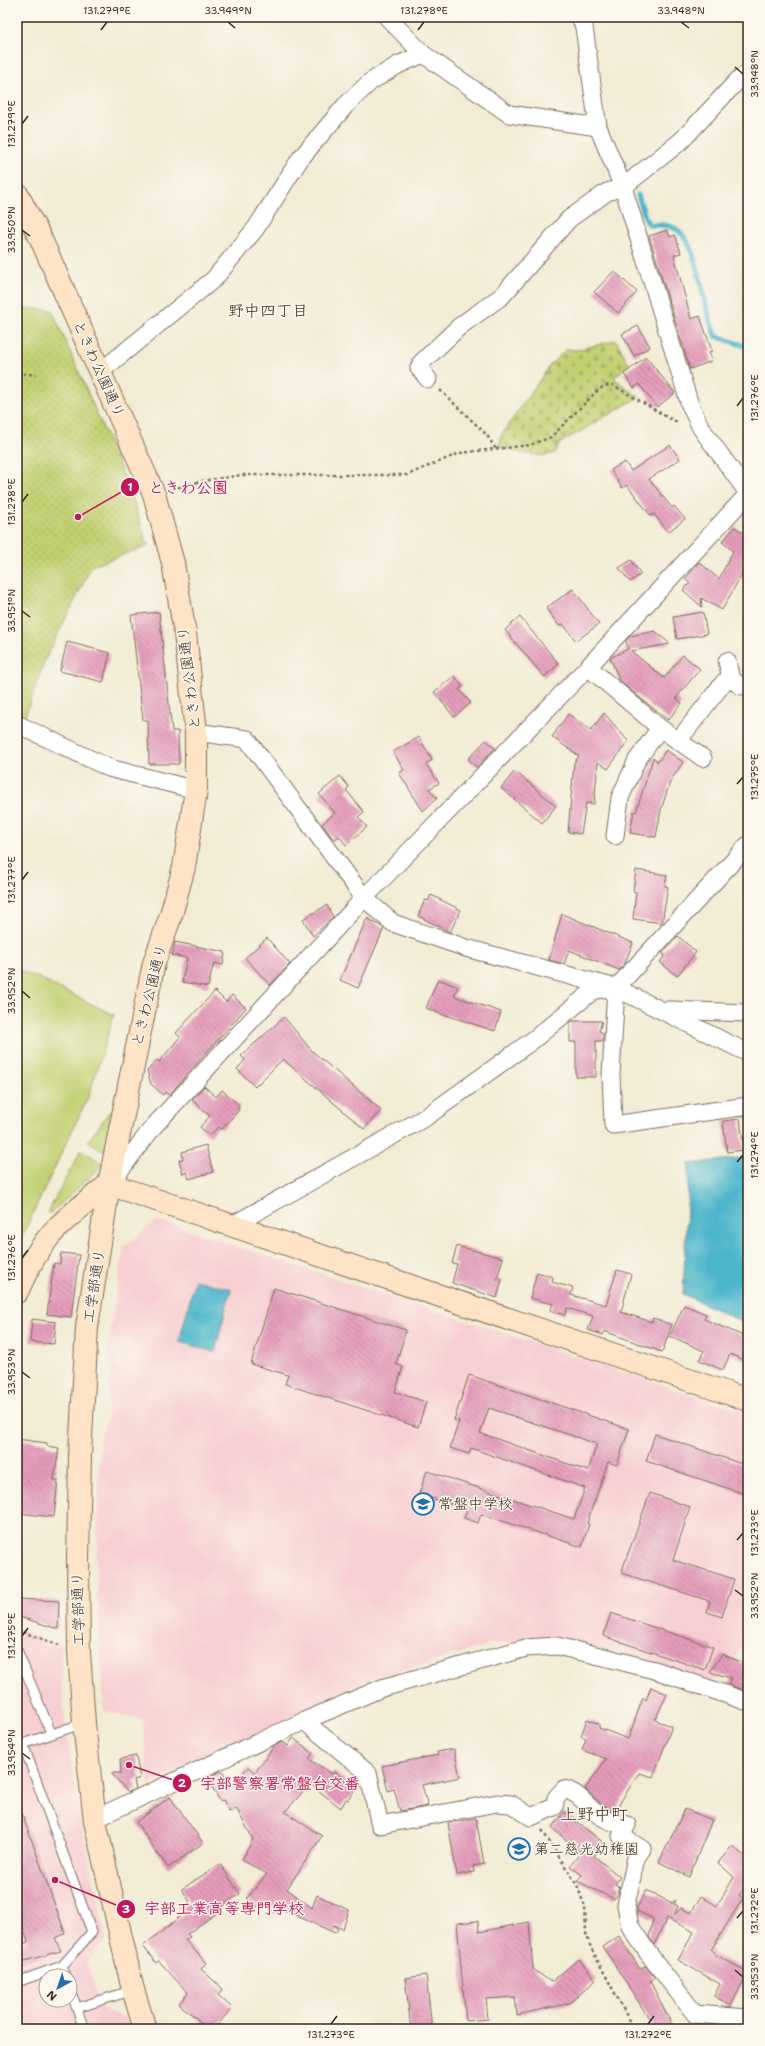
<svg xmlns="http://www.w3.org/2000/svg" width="765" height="2046" viewBox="0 0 765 2046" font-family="'Shantell Sans','Klee One',sans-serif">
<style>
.built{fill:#f7cfd2;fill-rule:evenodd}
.grass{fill:#c2d072;stroke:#7e7d48}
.cemetery{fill:url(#cemetery-stones);stroke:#7e7d48}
.park{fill:url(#park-dots);stroke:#7e7d48}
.water{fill:#4cb5ca;stroke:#447074}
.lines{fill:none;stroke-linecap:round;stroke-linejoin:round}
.stream{stroke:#4cb5ca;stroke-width:5.5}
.building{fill:url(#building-back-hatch);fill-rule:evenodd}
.lane-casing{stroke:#7b6e5e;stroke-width:11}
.street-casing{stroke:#7b6e5e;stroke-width:19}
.secondary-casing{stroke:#7b6e5e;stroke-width:24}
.path{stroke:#7b6e5e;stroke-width:2.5;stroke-dasharray:3 3;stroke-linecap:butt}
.lane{stroke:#fff;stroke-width:9}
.street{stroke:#fff;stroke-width:17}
.secondary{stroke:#fee4c6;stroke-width:22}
.ticks{fill:none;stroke:#3b2a1e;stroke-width:1.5}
.labels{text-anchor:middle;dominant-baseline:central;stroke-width:3;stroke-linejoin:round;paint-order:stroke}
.street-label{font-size:15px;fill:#3b2a1e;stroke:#fbf7ec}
.poi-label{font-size:15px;fill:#3b2a1e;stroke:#fbf7ec;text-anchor:start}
.neighbourhood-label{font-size:16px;fill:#3b2a1e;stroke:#fbf7ec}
.quarter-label{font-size:17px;fill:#3b2a1e;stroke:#fbf7ec}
.leader{fill:none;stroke:#c2185b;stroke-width:1.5}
.callout-dot{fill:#c2185b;stroke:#fbf7ec;stroke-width:1.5}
.mark-label{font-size:12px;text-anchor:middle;font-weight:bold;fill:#fff}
.callout-label{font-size:16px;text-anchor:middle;font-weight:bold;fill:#c2185b;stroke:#fbf7ec;stroke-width:3;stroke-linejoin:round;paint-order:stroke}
.neatline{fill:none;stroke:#3b2a1e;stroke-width:1.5}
.ticks-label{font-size:10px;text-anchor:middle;fill:#3b2a1e}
</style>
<defs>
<pattern id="cemetery-stones" width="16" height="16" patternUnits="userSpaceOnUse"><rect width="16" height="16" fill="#c2d072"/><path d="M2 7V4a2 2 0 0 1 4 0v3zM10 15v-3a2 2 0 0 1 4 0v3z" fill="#a8b362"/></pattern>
<pattern id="park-dots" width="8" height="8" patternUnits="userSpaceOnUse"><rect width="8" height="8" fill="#c2d072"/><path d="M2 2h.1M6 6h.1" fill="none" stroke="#a8b362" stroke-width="1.8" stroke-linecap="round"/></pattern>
<pattern id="building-back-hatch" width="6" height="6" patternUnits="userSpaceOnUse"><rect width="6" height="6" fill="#e59dbc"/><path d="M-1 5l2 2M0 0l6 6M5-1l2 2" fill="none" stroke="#bb8098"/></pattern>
</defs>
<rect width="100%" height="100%" fill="#fbf7ec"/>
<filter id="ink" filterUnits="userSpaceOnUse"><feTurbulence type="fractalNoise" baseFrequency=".025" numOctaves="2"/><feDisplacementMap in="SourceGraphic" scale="8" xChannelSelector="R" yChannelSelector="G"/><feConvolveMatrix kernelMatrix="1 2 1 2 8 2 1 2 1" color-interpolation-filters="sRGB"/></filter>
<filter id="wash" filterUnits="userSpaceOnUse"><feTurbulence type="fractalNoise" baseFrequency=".012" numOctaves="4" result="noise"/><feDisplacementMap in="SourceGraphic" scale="16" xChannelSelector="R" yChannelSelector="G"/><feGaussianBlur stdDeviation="0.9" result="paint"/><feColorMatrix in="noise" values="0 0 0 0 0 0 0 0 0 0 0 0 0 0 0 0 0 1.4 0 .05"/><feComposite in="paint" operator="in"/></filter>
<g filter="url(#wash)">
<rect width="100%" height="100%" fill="#f2ecd5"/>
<g class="built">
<polygon points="157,1220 748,1413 748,1636 724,1676 705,1683 562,1637 492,1644 366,1681 149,1785 142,1719 104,1711 96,1571 100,1437 107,1417 111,1366 107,1349 124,1247"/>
<path d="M17,1630L60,1645L65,1723L81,1822L106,1939L87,1962L101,2008L129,2020L132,2029H17ZM46,1976H70V2000H46Z"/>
</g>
<g class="grass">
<polygon points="17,970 39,978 114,1015 89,1095 17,1247"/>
<polygon points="110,1111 114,1112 105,1152 88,1141"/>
<polygon points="81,1150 104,1164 50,1214 48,1212"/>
</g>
<path class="cemetery" d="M616,340L629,364L614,378L639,397L560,443L555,453C539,459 516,452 499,446L502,434L551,364L567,349L578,350Z"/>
<polygon class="park" points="17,308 52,310 129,488 148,546 92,566 45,660 25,717 17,714"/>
<g class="water">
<polygon points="748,1157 748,1325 683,1294 689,1164"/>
<polygon points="195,1280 231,1289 215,1352 179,1342"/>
</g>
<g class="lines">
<g class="stream">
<polyline points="615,150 624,165"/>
<path d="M638,195L646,220L650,225C658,225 667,224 674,228C701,241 701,310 716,336L748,347"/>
</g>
</g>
<g id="blocks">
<g class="building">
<polygon points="667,230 670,237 675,235 681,253 674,255 691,319 700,316 712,351 709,352 712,361 690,369 649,236"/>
<polygon points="614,271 637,292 618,313 594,292"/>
<polygon points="638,326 650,347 634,356 622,334"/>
<polygon points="646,357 675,393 657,407 639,384 634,388 624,374"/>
<polygon points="670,445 680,459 649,479 672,508 674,506 685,519 668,532 654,514 651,516 627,485 622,488 611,470 625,462 631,471"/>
<polygon points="748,524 748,563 722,610 701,598 702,607 683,590 690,583 685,579 699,562 719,579 733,551 722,542 735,527 743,533"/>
<polygon points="631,560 641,574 630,582 619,568"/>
<polygon points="573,589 599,624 576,641 563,624 559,626 546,608"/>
<polygon points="159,612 172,731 178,731 179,764 149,764 148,720 143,720 131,615"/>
<polygon points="703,612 707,634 677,639 673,617"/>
<polygon points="520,617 559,664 544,677 505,630"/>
<polygon points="655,631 670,644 631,651 664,678 683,655 700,669 676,698 682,703 668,720 624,685 619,679 610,658 628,649 626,641 630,636"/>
<polygon points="67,642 110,653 103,682 60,671"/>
<polygon points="454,676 463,686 459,689 471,703 454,717 434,692"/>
<polygon points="604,713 628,741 608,769 598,762 594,804 586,803 581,834 568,832 574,763 579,756 552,737 568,714 591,730"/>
<polygon points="419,737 432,760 426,764 439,783 429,789 437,798 423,811 399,773 404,770 393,752"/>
<polygon points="486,740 495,748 477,767 468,759"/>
<polygon points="666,750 683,762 670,782 661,810 656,837 630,833 634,811 636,812 653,758 658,762"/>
<polygon points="515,771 556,806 542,823 501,788"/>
<polygon points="340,776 349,787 346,790 364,812 358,817 367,827 346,845 339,836 334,840 322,824 335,813 319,794"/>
<polygon points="636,870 667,875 665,886 668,887 662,923 633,919 636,892 633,891"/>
<polygon points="431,895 461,910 450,932 418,916 425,900 428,901"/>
<polygon points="327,905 333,917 313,936 303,919"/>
<polygon points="562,914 633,943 625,963 619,970 569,950 564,964 549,960"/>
<polygon points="367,918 384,928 358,988 340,980"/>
<polygon points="678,936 696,952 677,976 660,962 665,955 662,953"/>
<polygon points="267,938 290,964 270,985 245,958"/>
<polygon points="175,942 225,952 223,965 214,963 208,987 182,982 187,958 172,955"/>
<polygon points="438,979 458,987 454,996 501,1012 495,1031 446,1015 446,1016 426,1008"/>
<polygon points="215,991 226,1002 232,995 246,1008 169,1095 165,1092 163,1095 151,1084 147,1071 157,1060 159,1062 180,1037 176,1033"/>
<polygon points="284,1017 312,1051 381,1110 364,1129 283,1059 255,1087 237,1069 245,1060 241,1056"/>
<polygon points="572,1021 602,1021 599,1031 603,1033 603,1041 596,1041 596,1077 576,1077 576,1042 570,1042 570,1023"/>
<polygon points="204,1086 216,1097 222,1090 240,1106 237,1108 239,1110 222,1129 218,1127 210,1136 200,1127 210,1116 192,1100"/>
<polygon points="740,1119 744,1150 727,1152 723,1121"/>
<polygon points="206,1145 213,1172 189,1179 187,1172 183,1174 179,1160 183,1159 182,1152"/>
<polygon points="457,1246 503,1258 497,1279 502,1280 497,1298 452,1283 457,1264 452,1263"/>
<polygon points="61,1253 79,1255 71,1317 47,1314 54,1263 60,1264"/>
<polygon points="617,1270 631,1274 621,1312 652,1322 653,1318 672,1325 662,1352 604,1331 603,1335 588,1330 593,1316 567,1308 565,1315 550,1311 553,1304 530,1298 537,1272 553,1277 552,1282 573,1288 571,1295 606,1305"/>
<polygon points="274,1288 406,1330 396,1364 403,1367 395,1392 426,1402 418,1427 285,1384 288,1375 251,1364"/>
<polygon points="684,1305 706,1314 704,1319 748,1338 748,1362 730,1354 723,1370 699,1360 704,1351 670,1336"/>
<polygon points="32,1319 56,1322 54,1344 30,1342"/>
<path d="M469,1375L629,1429L617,1465L608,1462L587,1523L589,1524L582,1547L481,1514L478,1523L464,1518L467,1509L419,1494L427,1471L574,1519L585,1488L471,1448L469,1454L450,1448L459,1421L454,1420ZM489,1408L597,1444L588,1471L480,1433Z"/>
<polygon points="655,1434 748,1466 748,1495 646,1461"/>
<polygon points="17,1439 47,1443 47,1446 59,1448 54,1480 58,1480 54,1517 17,1513"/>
<polygon points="650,1493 690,1507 673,1560 734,1579 722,1617 707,1612 710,1601 621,1573"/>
<polygon points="17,1599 59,1601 58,1629 17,1616"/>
<polygon points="611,1613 713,1647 705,1670 603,1636"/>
<polygon points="722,1654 748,1665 748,1691 728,1685 731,1678 710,1672"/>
<polygon points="651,1687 667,1694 655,1720 672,1726 653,1777 639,1773 614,1812 603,1806 585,1789 606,1759 582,1750 586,1738 581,1736 587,1719 599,1724 599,1728 628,1739 643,1698 646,1700"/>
<polygon points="293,1738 313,1753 309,1759 332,1774 334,1772 356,1789 348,1800 346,1799 341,1808 310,1784 285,1812 322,1836 287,1889 312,1908 317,1895 349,1910 343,1929 333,1925 338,1929 335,1933 279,1908 275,1913 262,1902 258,1907 247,1898 267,1874 242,1860 253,1839 236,1808 230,1812 223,1800 220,1801 207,1778 221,1771 232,1786 248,1767 255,1773 274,1746 283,1742 288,1746"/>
<polygon points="454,1749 460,1777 422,1785 428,1806 400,1811 394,1789 388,1791 382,1766 438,1755 437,1752"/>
<polygon points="136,1756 140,1778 134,1780 136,1789 128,1792 111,1773 121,1773 120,1759"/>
<polygon points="170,1797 203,1843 168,1868 136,1822"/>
<polygon points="17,1805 19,1805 65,1933 55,1938 61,1951 17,1963 17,1946 28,1942 19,1916 17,1917"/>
<polygon points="685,1809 712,1820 689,1877 659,1862"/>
<polygon points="564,1812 604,1843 594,1856 620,1877 615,1884 620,1887 618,1894 614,1899 577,1881 582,1875 570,1866 581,1852 552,1828"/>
<polygon points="476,1818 484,1864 473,1866 474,1872 457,1875 448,1823"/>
<polygon points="732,1846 746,1857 748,1854 748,1888 746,1887 739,1895 743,1898 711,1950 715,1952 714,1954 748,1972 731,2006 714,1996 720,1984 678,1960 694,1932 667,1918 654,1945 649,1937 653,1919 637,1911 637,1908 646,1890 672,1903 676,1900 674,1904 678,1906 674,1916 681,1908 691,1913 701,1896 717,1906 734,1877 718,1863"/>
<polygon points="220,1864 240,1894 217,1909 218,1912 187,1934 190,1937 185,1940 206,1963 201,1969 223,1989 218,1995 232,2008 214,2029 195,2029 201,2022 179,2004 188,1993 159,1961 156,1963 143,1946 186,1912 183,1907 190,1902 182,1889"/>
<polygon points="478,1921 479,1932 529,1922 533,1969 551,1982 579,1959 596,1980 570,2003 517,2015 515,1997 486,1999 488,2019 466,2021 457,1923"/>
<polygon points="619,1936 640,1969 645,1966 655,1978 650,1981 674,2029 656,2029 603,1947"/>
<polygon points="426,1975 432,2029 411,2029 405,1978"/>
</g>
</g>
</g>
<g filter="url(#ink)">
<use href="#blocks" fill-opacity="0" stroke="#7b6e5e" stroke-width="1"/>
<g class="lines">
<g class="lane-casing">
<g id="lane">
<polyline points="17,1650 51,1733"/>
<polyline points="23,1744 92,1932 62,1966"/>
<polyline points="17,1746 84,1723"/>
<polyline points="17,1982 62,1966 65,1976"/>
<polyline points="70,1989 84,2029"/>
<polyline points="77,2008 133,1990"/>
</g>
</g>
<g class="street-casing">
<g id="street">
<polyline points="387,17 423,54 509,114 598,127"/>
<polyline points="580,17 584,27 598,127 623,187 690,405 701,428 748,493"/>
<polyline points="100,372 214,279 256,228 300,159 345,106 370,82 398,65 423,54"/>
<polyline points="428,379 419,368 422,362 460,326 502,296 569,219 607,192 623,187 681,141 740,78 748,73"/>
<polyline points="727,661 731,679"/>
<polyline points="588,667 660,728 703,758"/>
<polyline points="17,724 109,768 196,790"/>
<polyline points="196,732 247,739 364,898 393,923 466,948 616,988 748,1053"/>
<polyline points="678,741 724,682 731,679 741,686"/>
<polyline points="615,836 620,798 637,760 660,728"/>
<polyline points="748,845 616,988 611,1074 613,1125 748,1106"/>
<polyline points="668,1010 748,1013"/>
<polyline points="111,1182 153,1127 364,898 588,667 748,494"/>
<polyline points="231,1226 426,1117 533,1040 594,990 612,988"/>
<path d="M304,1721L368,1773L380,1825L497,1803L511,1804L531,1817L554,1807L556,1798L564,1789C581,1793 588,1809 602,1817C610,1822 618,1824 627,1825L621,1836L642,1849L636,1858L626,1905L630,1926L648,1953L695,2014L748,2018"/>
<polyline points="95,1821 107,1813 304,1721 382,1688 526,1648 557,1646 608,1658 658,1671 748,1702"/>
</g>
</g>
<g class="secondary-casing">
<g id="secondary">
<polyline points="17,194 40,237 154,494 173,563 185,633 196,732 196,790 184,867 171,915 154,963 109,1184 87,1327 80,1455 78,1560 79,1652 84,1723 95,1821 132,1986 145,2029"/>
<polyline points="109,1184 748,1400"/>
<path d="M17,1292C27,1269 40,1244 59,1226C74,1211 92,1198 109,1184"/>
</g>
</g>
<g class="path">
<polyline points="17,373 36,375"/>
<polyline points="440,390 486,434 496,449"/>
<polyline points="172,489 202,481 242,475 407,475 460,453 530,445 551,437 596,392 604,386 613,385 672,420 679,422"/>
<polyline points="17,1630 59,1645"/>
<polyline points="542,1830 577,1885 585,1907 586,1933 591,1948 628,2018 631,2029"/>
</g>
<use href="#lane" class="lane"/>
<use href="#street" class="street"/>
<use href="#secondary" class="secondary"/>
</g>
</g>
<path class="ticks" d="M228,22L235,28M681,22L689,28M101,30L107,22M418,30L424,22M735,67L743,74M22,124L28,116M22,230L30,236M737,406L743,398M22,502L28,494M22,611L30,617M737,784L743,777M22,880L28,872M22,991L30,998M737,1162L743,1155M22,1258L28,1250M22,1372L30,1378M737,1540L743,1533M735,1590L743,1596M22,1636L28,1628M22,1753L30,1759M737,1918L743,1911M735,1970L743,1977M331,2024L337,2016M648,2024L654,2016"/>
<defs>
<g id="school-ring" transform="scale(1.15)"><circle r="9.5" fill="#fbf7ec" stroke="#1f6fb2" stroke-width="1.5"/><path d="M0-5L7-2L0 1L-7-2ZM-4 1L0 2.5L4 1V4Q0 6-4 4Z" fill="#1f6fb2"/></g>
</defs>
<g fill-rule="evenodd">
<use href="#school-ring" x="423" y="1504"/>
<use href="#school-ring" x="519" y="1849"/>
</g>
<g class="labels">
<g class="street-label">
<text transform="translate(99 369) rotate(66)">ときわ公園通り</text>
<text transform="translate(189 678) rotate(-97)">ときわ公園通り</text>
<text transform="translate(149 995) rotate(-76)">ときわ公園通り</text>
<text transform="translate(94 1286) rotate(-81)">工学部通り</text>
<text transform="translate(78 1609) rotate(-91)">工学部通り</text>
</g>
<g class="poi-label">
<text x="438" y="1504">常盤中学校</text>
<text x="534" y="1849">第二慈光幼稚園</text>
</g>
<g class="neighbourhood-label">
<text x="268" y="310">野中四丁目</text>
</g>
<g class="quarter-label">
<text x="594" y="1814">上野中町</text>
</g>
</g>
<path class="leader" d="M78 517L130 487M129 1765L182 1783M55 1880L126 1909"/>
<g class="callout-dot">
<circle cx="78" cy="517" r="4"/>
<circle cx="129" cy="1765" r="4"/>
<circle cx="55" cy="1880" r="4"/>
<circle cx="130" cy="487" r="10"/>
<circle cx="182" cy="1783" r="10"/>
<circle cx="126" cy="1909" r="10"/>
</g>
<g class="mark-label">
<text x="130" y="491">1</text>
<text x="182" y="1787">2</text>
<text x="126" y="1913">3</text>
</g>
<g class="callout-label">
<text x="188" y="493">ときわ公園</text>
<text x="280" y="1789">宇部警察署常盤台交番</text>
<text x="224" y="1914">宇部工業高等専門学校</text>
</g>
<rect width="765" height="2046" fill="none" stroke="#fbf7ec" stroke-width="44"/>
<g transform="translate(58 1988) rotate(220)"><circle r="19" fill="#fbf7ec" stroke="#aea59a"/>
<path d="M0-3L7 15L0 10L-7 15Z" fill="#1f6fb2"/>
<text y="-6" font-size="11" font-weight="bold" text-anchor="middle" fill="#3b2a1e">N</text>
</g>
<rect x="22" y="22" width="721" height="2002" class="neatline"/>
<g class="ticks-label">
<text x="107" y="14">131.279°E</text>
<text x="228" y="14">33.949°N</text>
<text x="424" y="14">131.278°E</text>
<text x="681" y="14">33.948°N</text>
<text transform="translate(754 74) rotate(-90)" y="4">33.948°N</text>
<text transform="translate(11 124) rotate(-90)" y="4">131.279°E</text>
<text transform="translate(11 230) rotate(-90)" y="4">33.950°N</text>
<text transform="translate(754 398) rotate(-90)" y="4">131.276°E</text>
<text transform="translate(11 502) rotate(-90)" y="4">131.278°E</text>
<text transform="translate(11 611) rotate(-90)" y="4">33.951°N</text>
<text transform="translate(754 777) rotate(-90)" y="4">131.275°E</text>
<text transform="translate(11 880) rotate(-90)" y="4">131.277°E</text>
<text transform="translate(11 991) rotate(-90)" y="4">33.952°N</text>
<text transform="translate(754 1155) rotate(-90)" y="4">131.274°E</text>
<text transform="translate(11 1258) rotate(-90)" y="4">131.276°E</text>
<text transform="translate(11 1372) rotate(-90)" y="4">33.953°N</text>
<text transform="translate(754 1533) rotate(-90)" y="4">131.273°E</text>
<text transform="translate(754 1596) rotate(-90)" y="4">33.952°N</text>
<text transform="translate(11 1636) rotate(-90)" y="4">131.275°E</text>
<text transform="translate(11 1753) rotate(-90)" y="4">33.954°N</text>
<text transform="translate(754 1911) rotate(-90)" y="4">131.272°E</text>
<text transform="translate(754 1977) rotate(-90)" y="4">33.953°N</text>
<text x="331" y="2038">131.273°E</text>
<text x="648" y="2038">131.272°E</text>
</g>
</svg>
